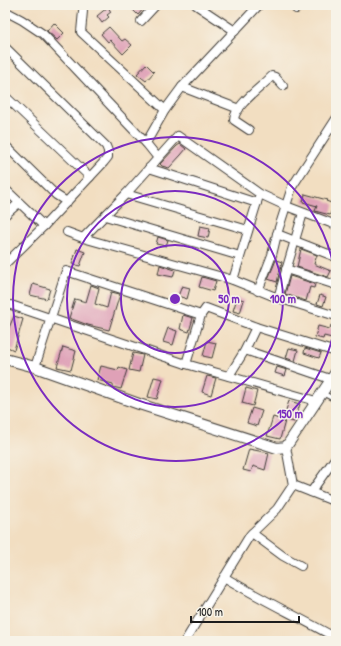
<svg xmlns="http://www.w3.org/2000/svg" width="341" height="646" viewBox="0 0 341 646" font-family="'Patrick Hand',sans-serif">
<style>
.building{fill:#dfa1b7}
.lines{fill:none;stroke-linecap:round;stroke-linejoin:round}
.service-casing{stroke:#3c3935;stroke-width:6}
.minor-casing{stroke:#3c3935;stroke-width:10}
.tertiary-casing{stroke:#3c3935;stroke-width:12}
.service{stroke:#fff;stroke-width:4}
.minor{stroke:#fff;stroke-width:8}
.tertiary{stroke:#fff;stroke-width:10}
.ring{fill:none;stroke:#7b2cbf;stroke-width:2}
.centre{fill:#7b2cbf;stroke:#f7f3e8;stroke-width:2}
.ring-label{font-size:12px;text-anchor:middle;font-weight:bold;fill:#7b2cbf;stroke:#f7f3e8;stroke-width:3;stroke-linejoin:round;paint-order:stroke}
</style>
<rect width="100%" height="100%" fill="#f7f3e8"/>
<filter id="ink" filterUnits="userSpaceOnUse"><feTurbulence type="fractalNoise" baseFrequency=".025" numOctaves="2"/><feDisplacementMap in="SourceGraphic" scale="8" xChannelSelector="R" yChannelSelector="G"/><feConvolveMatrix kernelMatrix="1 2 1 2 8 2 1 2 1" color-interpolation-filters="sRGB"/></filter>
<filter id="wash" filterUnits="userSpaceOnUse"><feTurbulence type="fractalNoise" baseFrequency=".012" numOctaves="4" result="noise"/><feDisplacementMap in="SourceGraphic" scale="16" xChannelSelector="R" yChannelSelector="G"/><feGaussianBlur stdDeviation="0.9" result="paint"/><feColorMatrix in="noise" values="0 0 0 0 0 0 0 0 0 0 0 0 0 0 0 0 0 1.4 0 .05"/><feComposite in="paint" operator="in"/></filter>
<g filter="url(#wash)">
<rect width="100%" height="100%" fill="#f2dec1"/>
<g id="blocks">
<g class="building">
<polygon points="128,5 141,5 144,8 138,15"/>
<polygon points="108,7 111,12 107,15 109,17 102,23 97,16"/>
<polygon points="54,23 64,33 57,40 47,31"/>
<polygon points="109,27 122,41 125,39 132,45 123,54 110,40 108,42 101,34"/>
<polygon points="146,64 154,72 146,81 137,74"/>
<polygon points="180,144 186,149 181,155 169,168 162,166 160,164 177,146"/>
<polygon points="305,194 327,200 326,201 334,204 330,215 315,211 317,206 303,202"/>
<polygon points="200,226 210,228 208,238 198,236"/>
<polygon points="158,237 168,240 166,246 156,244"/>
<polygon points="77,249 85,252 80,266 72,264"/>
<polygon points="301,249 317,255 314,264 331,271 328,277 297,267"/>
<polygon points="276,260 282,262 277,282 268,279"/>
<polygon points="160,265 175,270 173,277 158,274"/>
<polygon points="290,276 315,284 314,288 310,287 306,301 285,294"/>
<polygon points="202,277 216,281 213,291 199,287"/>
<polygon points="33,284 50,289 47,299 30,295"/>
<polygon points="91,285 99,288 95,304 107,308 111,292 120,294 109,330 88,325 69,318 75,299 86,302"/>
<polygon points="182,286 190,288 187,299 178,296"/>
<polygon points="320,295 326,297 323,306 317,304"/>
<polygon points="237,298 244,300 240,313 233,311"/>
<polygon points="183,315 193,318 189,332 180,329"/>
<polygon points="14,316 23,319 14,350 5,346 5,337"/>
<polygon points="331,325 336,327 336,339 324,336 323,339 315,337 318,326 330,329"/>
<polygon points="168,328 177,331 173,345 163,342"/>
<polygon points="207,341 216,343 212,358 203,356"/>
<polygon points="63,347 76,351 71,370 57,367"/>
<polygon points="289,348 298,350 295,361 286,358"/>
<polygon points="305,348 321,353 319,358 304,353"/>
<polygon points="133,353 143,355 139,372 129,370"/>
<polygon points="101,366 118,370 119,367 127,370 121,389 113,387 113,384 97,380"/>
<polygon points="277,367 287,370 285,376 275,373"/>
<polygon points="207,376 216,378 211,395 202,392"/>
<polygon points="154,377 163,379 157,399 148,397"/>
<polygon points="246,388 257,391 253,406 242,403"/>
<polygon points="289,401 300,404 294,422 283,419"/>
<polygon points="252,408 262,411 257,426 247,423"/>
<polygon points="273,417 285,421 280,439 267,436"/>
<polygon points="249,449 269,453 265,470 253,466 251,472 243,470"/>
</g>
</g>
</g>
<g filter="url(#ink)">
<use href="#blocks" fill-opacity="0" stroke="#3c3935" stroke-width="1"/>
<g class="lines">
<g class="service-casing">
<polyline id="service" points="322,393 336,400"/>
</g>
<g class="minor-casing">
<g id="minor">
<polyline points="196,5 235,31"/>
<polyline points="294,5 296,9"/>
<polyline points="5,11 22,20 43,34 146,143"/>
<polyline points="83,11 81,32 165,110"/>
<polyline points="141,21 156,5"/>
<polyline points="5,47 106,146 108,151 108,157 104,162 44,226 5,264"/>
<polyline points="182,87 239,109"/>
<polyline points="5,96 90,177"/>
<path d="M249,130L234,120C234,106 263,86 272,76L275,77L283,86"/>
<polyline points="5,145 56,195 67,202"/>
<polyline points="158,158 146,143 165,110 182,87 259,5"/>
<polyline points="149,168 257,203"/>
<polyline points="5,189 44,226"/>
<polyline points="126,194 248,230"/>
<polyline points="5,215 19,203"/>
<polyline points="105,216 240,256"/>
<polyline points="67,232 83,238 233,280 278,298 336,316"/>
<polyline points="277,234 336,257"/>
<polyline points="83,238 126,194 178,136 260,194 286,206 336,225"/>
<polyline points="286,269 336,285"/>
<polyline points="233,280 258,199"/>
<polyline points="258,291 272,255 277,234 292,187 336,119"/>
<polyline points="278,298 303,213"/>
<polyline points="11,305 186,364 316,401"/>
<polyline points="245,350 330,379"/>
<polyline points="186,364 201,315 206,308 256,327 336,352"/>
<polyline points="35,367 66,271 201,315"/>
<polyline points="229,376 245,350 256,327"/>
<polyline points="293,485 336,502"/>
<polyline points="311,492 336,457"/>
<polyline points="252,533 283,556 301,566"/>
<path d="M224,577C260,599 299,617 336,638"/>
<polyline points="185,641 250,535 277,509 293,485 286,447"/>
</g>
</g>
<g class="tertiary-casing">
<polyline id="tertiary" points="5,359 35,367 139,404 277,448 286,447 336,372"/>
</g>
<use href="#service" class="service"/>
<use href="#minor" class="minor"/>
<use href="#tertiary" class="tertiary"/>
</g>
</g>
<g class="ring">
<circle cx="175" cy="299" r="54"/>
<circle cx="175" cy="299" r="108"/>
<path d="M336 317A162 162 0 1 1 336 281"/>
</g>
<circle cx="175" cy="299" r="6" class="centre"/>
<g class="ring-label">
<text x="229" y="303">50 m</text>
<text x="283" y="303">100 m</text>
<text x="290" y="418">150 m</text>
</g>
<rect width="341" height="646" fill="none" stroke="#f7f3e8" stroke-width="20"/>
<path d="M191 616v6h108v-6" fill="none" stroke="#1c1c1c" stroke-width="2"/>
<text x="197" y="616" font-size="12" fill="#1c1c1c" stroke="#f7f3e8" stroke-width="3" paint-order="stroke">100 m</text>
</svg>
